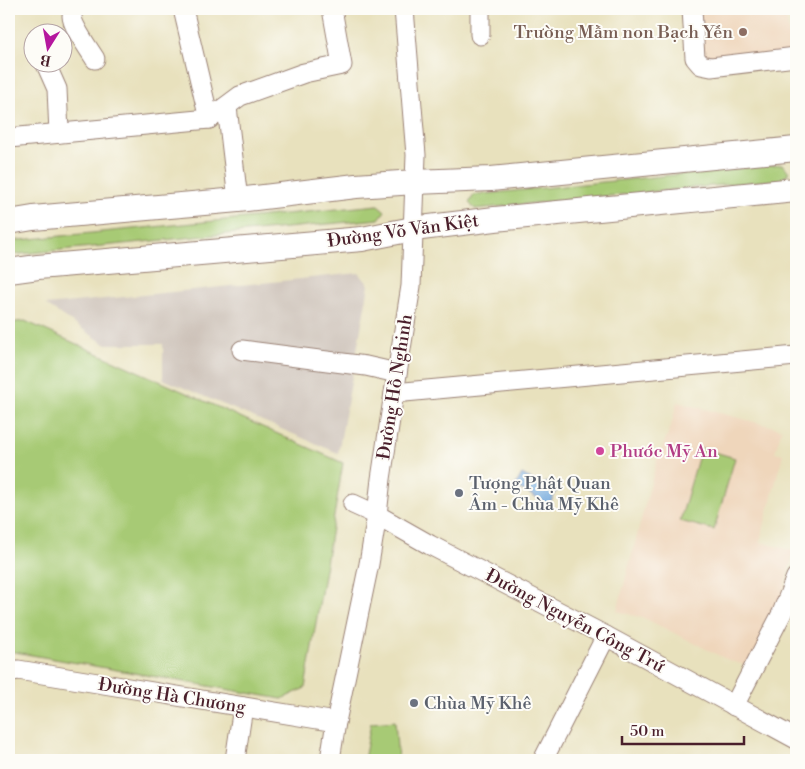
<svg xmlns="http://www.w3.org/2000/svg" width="805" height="769" viewBox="0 0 805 769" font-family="'Libre Bodoni',serif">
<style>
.built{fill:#efd6bb}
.industrial{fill:#cdc2b9}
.green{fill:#a7ca74;stroke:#787450}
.water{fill:#6da6dc;stroke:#5c6284}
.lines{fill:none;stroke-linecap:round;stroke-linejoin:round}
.minor-casing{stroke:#998074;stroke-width:21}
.major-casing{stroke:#998074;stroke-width:26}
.minor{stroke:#fff;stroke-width:19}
.major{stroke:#fff;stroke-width:24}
.education-dot{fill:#8d6e63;stroke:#fdfcf7;stroke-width:2}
.hotel-dot{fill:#d1479c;stroke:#fdfcf7;stroke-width:2}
.worship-dot{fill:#6b7280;stroke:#fdfcf7;stroke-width:2}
.labels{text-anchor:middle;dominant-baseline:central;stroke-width:4;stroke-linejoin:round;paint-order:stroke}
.education-label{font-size:18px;fill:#785e54;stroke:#fdfcf7;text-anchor:end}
.street-label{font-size:18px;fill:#4a1f2b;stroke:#fdfcf7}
.hotel-label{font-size:18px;fill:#b23c85;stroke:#fdfcf7;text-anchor:start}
.worship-label{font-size:18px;fill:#5b616d;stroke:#fdfcf7;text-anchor:start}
</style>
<rect width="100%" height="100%" fill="#fdfcf7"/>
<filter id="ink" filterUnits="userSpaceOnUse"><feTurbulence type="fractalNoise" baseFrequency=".02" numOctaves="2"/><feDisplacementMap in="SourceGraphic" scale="10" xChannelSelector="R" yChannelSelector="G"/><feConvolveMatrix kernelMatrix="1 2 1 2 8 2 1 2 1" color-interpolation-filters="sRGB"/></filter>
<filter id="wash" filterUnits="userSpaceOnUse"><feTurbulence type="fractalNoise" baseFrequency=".0096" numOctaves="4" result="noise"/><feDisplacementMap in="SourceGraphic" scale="20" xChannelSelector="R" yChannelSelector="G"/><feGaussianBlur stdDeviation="1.12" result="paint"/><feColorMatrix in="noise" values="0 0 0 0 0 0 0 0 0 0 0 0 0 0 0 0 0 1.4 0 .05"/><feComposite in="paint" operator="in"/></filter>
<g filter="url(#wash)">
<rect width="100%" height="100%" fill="#e8e1bd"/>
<g class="built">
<polygon points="697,9 785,9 792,56 704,63"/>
<polygon points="677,402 782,429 775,452 783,454 760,542 794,551 782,597 753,667 730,661 646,619 617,611 657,460 671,426"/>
</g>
<polygon class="industrial" points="359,273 369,285 338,453 163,379 163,344 105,344 46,305"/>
<g class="green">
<polygon points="782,164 789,172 783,179 475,209 469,203 474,195"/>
<polygon points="378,205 385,211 379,219 10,255 9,254 9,242 10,241"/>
<polygon points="25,321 343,463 305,688 282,699 9,651 9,323"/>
<polygon points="701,448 735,458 714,530 680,521"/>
<polygon points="395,721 398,760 364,760 371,723"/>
</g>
<polygon class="water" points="522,474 543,486 546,482 558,489 549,505 515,486"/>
</g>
<g filter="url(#ink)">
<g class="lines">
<g class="minor-casing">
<g id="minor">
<path d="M74,9C73,12 72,13 72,16C72,26 89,49 95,59"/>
<polyline points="183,9 209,119"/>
<polyline points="692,9 695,58 701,65 711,67 796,57"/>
<polyline points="480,35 480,9"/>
<polyline points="45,62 57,89 59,133"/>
<polyline points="227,107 238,200"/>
<polyline points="9,138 209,119 240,96 304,73 342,65 332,9"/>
<polyline points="242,350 366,366 397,373"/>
<polyline points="394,393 796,356"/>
<polyline points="353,504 377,515 430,545 606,636 796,739"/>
<polyline points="9,672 18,670 336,722"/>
<polyline points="734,706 782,613 796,577"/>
<polyline points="235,760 243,707"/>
<polyline points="330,760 336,722 369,564 377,515 381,479 394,393 411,286 416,155 404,9"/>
<polyline points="543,760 606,636"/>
</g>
</g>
<g class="major-casing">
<g id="major">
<polyline points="9,222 33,218 238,200 356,186 415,182 491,179 796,149"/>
<polyline points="9,271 38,267 362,239 413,229 495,219 796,190"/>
</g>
</g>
<use href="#minor" class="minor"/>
<use href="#major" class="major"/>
</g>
</g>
<circle class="education-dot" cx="743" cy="32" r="5"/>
<circle class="hotel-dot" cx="600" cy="451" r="5"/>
<g class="worship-dot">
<circle cx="459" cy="493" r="5"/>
<circle cx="414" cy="703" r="5"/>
</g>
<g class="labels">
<g class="education-label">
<text x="733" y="32">Trường Mầm non Bạch Yến</text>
</g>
<g class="street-label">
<text transform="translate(403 231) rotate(-8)">Đường Võ Văn Kiệt</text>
<text transform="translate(395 387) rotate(-81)">Đường Hồ Nghinh</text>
<text transform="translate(575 621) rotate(28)">Đường Nguyễn Công Trứ</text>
<text transform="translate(172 696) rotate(9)">Đường Hà Chương</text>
</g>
<g class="hotel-label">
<text x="610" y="451">Phước Mỹ An</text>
</g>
<g class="worship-label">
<text x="469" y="483">Tượng Phật Quan<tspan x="469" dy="21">Âm - Chùa Mỹ Khê</tspan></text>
<text x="424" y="703">Chùa Mỹ Khê</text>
</g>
</g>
<rect width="805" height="769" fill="none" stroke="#fdfcf7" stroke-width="30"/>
<g transform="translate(48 48) rotate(191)"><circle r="24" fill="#fdfcf7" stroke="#b5a4a5"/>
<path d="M0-4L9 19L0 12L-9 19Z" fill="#b5179e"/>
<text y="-8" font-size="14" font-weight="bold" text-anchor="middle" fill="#4a1f2b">B</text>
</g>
<path d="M622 736v8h122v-8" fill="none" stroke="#4a1f2b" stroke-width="2.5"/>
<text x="630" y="736" font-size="15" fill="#4a1f2b" stroke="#fdfcf7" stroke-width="4" paint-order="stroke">50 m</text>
</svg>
